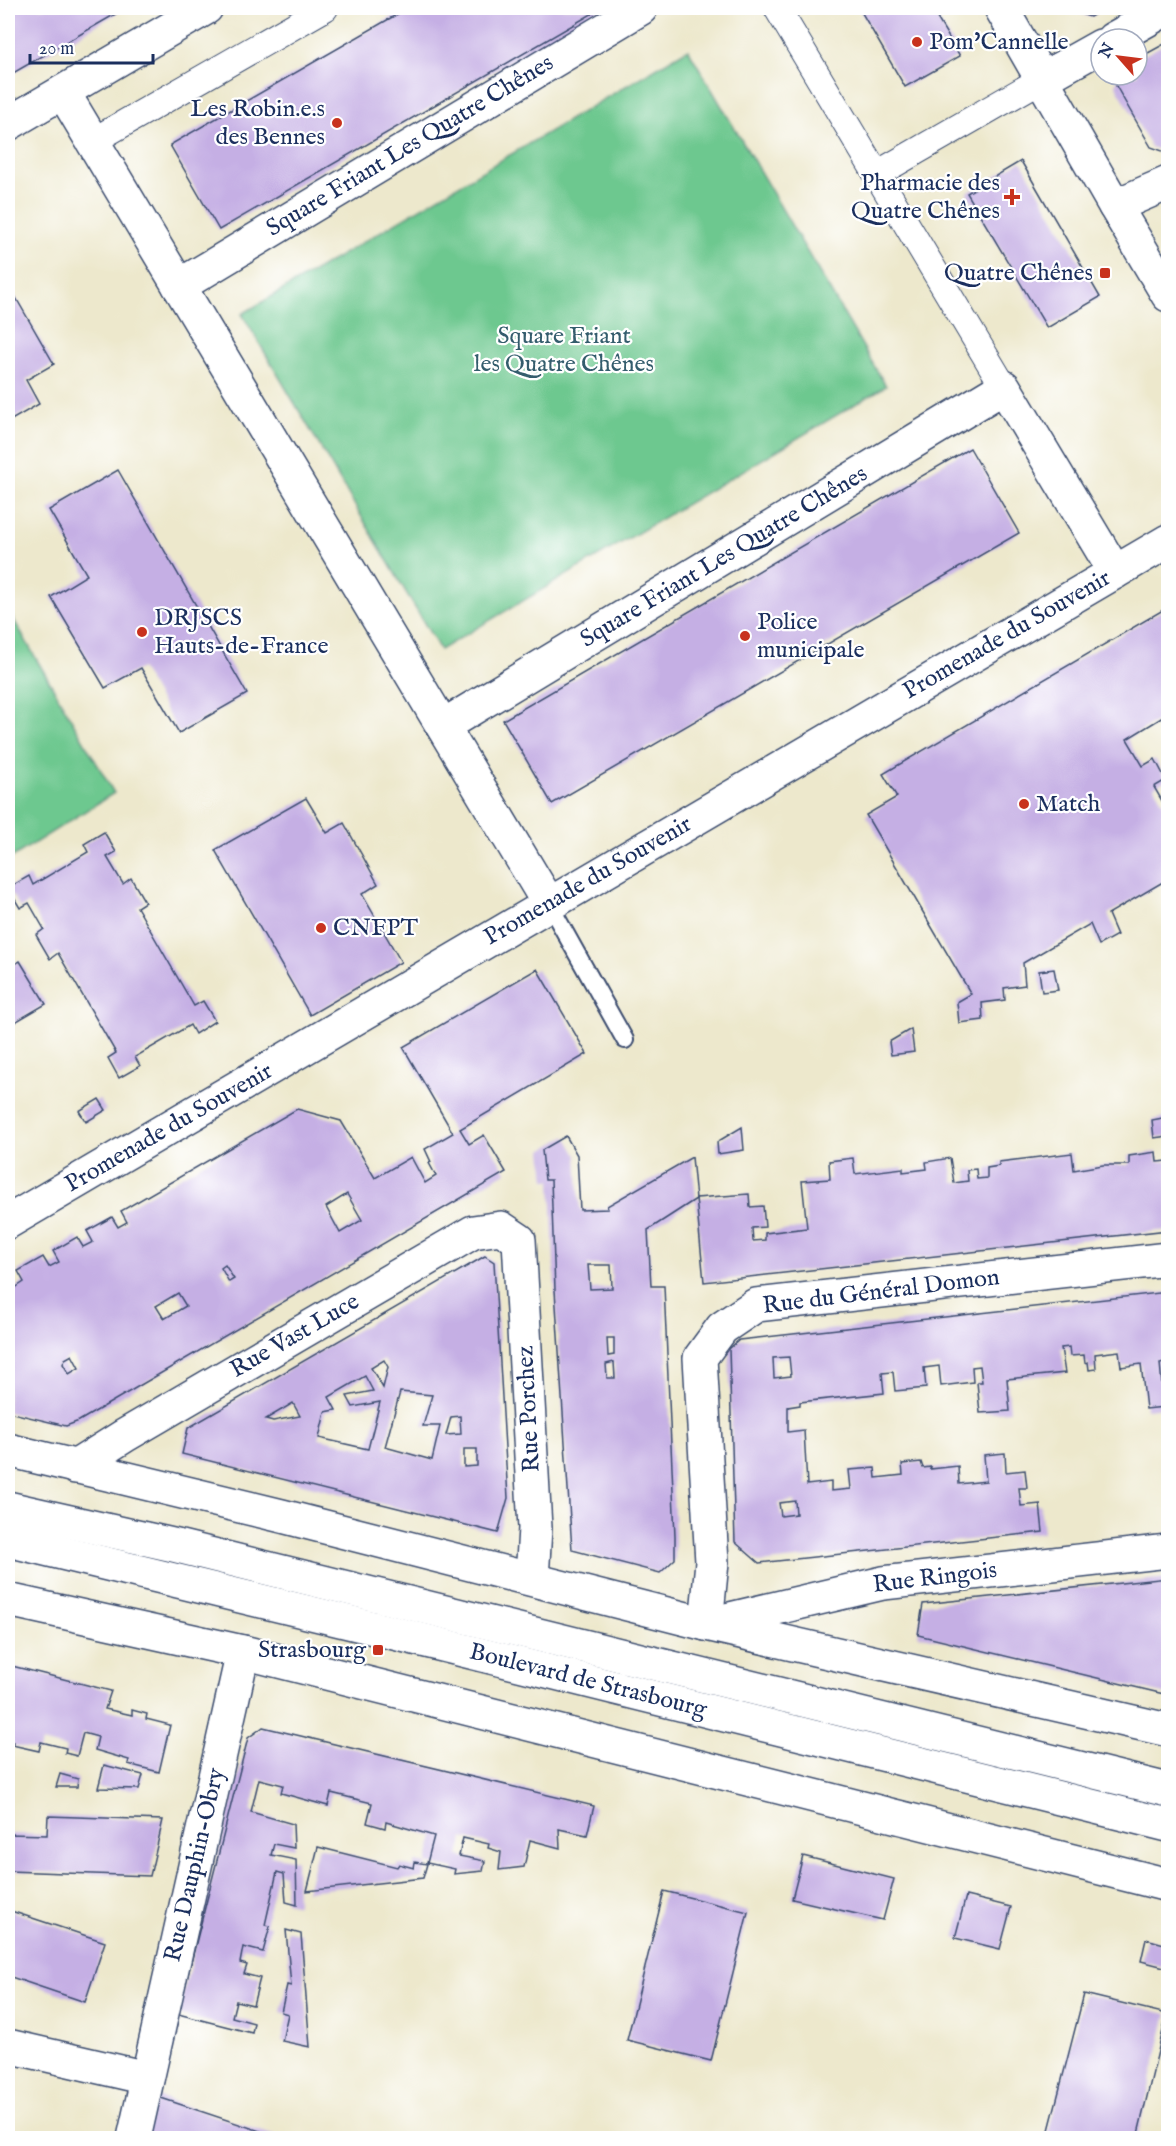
<svg xmlns="http://www.w3.org/2000/svg" width="1176" height="2146" viewBox="0 0 1176 2146" font-family="'IM FELL English',serif">
<style>
.green{fill:#6dc88f;stroke:#447c76;stroke-width:1.5}
.building{fill:#c5afe4;fill-rule:evenodd}
.lines{fill:none;stroke-linecap:round;stroke-linejoin:round}
.service-casing{stroke:#3a4b6e;stroke-width:20}
.pedestrian-casing{stroke:#3a4b6e;stroke-width:28}
.minor-casing{stroke:#3a4b6e;stroke-width:36}
.secondary-casing{stroke:#3a4b6e;stroke-width:36}
.primary-casing{stroke:#3a4b6e;stroke-width:36}
.service{stroke:#fff;stroke-width:16}
.pedestrian{stroke:#fff;stroke-width:26}
.minor{stroke:#fff;stroke-width:33}
.secondary{stroke:#fff;stroke-width:33}
.primary{stroke:#fff;stroke-width:33}
.poi-dot{fill:#c8321e;stroke:#fff;stroke-width:2}
.labels{text-anchor:middle;dominant-baseline:central;stroke-width:4.5;stroke-linejoin:round;paint-order:stroke}
.poi-label{font-size:24px;fill:#1b2f5e;stroke:#fff;text-anchor:start}
.street-label{font-size:24px;fill:#1b2f5e;stroke:#fff}
.park-label{font-size:24px;fill:#345d6d;stroke:#fff}
</style>
<rect width="100%" height="100%" fill="#fff"/>
<filter id="ink" filterUnits="userSpaceOnUse"><feTurbulence type="fractalNoise" baseFrequency=".0167" numOctaves="2"/><feDisplacementMap in="SourceGraphic" scale="12" xChannelSelector="R" yChannelSelector="G"/><feConvolveMatrix kernelMatrix="1 2 1 2 8 2 1 2 1" color-interpolation-filters="sRGB"/></filter>
<filter id="wash" filterUnits="userSpaceOnUse"><feTurbulence type="fractalNoise" baseFrequency=".008" numOctaves="4" result="noise"/><feDisplacementMap in="SourceGraphic" scale="24" xChannelSelector="R" yChannelSelector="G"/><feGaussianBlur stdDeviation="1.35" result="paint"/><feColorMatrix in="noise" values="0 0 0 0 0 0 0 0 0 0 0 0 0 0 0 0 0 1.4 0 .05"/><feComposite in="paint" operator="in"/></filter>
<g filter="url(#wash)">
<rect width="100%" height="100%" fill="#ede8cc"/>
<g class="green">
<polygon points="688,49 886,386 440,650 242,314"/>
<polygon points="8,610 114,793 8,860"/>
</g>
<g id="blocks">
<g class="building">
<polygon points="8,8 126,8 8,76"/>
<polygon points="408,8 602,8 219,230 170,145"/>
<polygon points="859,8 931,8 960,56 905,87"/>
<polygon points="1070,8 1106,8 1090,17 1072,11"/>
<polygon points="1168,42 1168,153 1151,147 1116,86 1119,75 1137,75 1137,59"/>
<polygon points="1021,161 1100,297 1047,328 967,193"/>
<polygon points="8,284 54,364 26,380 39,404 8,422"/>
<polygon points="970,448 1019,533 552,804 503,720"/>
<polygon points="118,470 247,694 179,733 141,668 105,688 51,597 87,575 49,510"/>
<polygon points="1168,607 1168,714 1127,739 1143,766 1155,759 1166,780 1154,787 1168,811 1168,879 1108,914 1117,935 1099,945 1090,924 1023,963 1025,985 1004,988 1005,1000 982,1003 983,1020 959,1023 957,1002 971,994 866,815 897,797 883,774"/>
<polygon points="306,798 327,833 344,823 378,884 362,894 401,962 310,1015 215,850"/>
<polygon points="104,832 116,852 107,857 123,884 131,878 145,902 137,907 194,1006 203,1001 215,1021 195,1034 190,1025 135,1057 140,1066 119,1078 108,1058 116,1053 58,953 50,959 36,935 44,929 29,903 20,908 8,888 29,876 33,885 88,852 84,844"/>
<polygon points="20,961 46,1004 10,1025 8,1022 8,968"/>
<path d="M537,969L587,1054L460,1129L469,1144L484,1135L506,1172L79,1421L66,1426L8,1412V1276L15,1288L24,1282L18,1271L43,1257L49,1267L59,1262L53,1251L77,1237L83,1247L93,1242L87,1231L112,1217L118,1227L127,1222L121,1211L297,1109L341,1121L375,1178L411,1157L425,1183L436,1176L429,1163L431,1162L425,1149L453,1133L403,1047ZM347,1194L362,1220L340,1233L326,1207ZM225,1265L234,1279L229,1282L221,1268ZM178,1293L186,1306L164,1319L156,1306ZM72,1355L79,1368L69,1374L63,1364L65,1359Z"/>
<polygon points="1054,969 1058,990 1042,992 1039,971"/>
<polygon points="911,1029 914,1052 891,1055 889,1042"/>
<polygon points="99,1099 106,1110 86,1122 79,1111"/>
<polygon points="1168,1117 1168,1136 1154,1138 1152,1120"/>
<polygon points="742,1127 744,1150 718,1154 717,1142"/>
<path d="M566,1136L577,1155L580,1210L608,1209L607,1206L692,1157L696,1199L648,1230L651,1286H664L675,1536V1559L660,1573L572,1550L555,1290L551,1180H545L542,1150ZM588,1265H611L612,1288L590,1289ZM607,1338H614V1355L608,1356ZM614,1362L615,1378H607L606,1364Z"/>
<polygon points="1156,1152 1157,1162 1168,1161 1168,1230 704,1282 696,1198 749,1194 750,1207 763,1206 765,1227 752,1228 753,1241 765,1240 765,1233 807,1228 802,1181 830,1179 829,1161 853,1158 855,1174 903,1168 903,1172 927,1169 926,1162 950,1158 954,1183 968,1181 967,1170 976,1169 977,1179 987,1178 987,1168 999,1166 999,1162 1072,1153 1074,1170 1103,1165 1129,1165 1129,1156"/>
<path d="M485,1256L494,1262L508,1498L498,1533L182,1454L188,1428ZM384,1360L388,1367L383,1388L371,1368ZM365,1376L373,1391L347,1396L353,1407L380,1402L368,1449L319,1438L325,1412L336,1410L329,1397ZM400,1392L432,1395L423,1426H440L432,1460L385,1447ZM293,1403L300,1416L273,1421L266,1419ZM460,1416L461,1434L446,1435L451,1417ZM464,1449H477V1466L464,1467Z"/>
<path d="M1168,1292V1361L1160,1363L1164,1407L1146,1409L1141,1364L1121,1367L1119,1351L1095,1354L1096,1369L1089,1370L1088,1362L1085,1363L1084,1355L1070,1356L1069,1347L1061,1348L1065,1373L1007,1379L1010,1411L980,1413L977,1382H982L980,1366L972,1367L973,1382L941,1386L939,1366L924,1368L926,1388L895,1391L893,1372L882,1373L884,1393L800,1402V1405L788,1407V1432L804,1430L807,1485L831,1482V1491L851,1489L849,1470L875,1468L876,1478L903,1475L902,1464L921,1462L923,1468L931,1467L930,1469L958,1466L959,1484L986,1481L984,1455L1005,1453L1006,1472L1025,1470L1027,1488H1019L1021,1506L1040,1504L1043,1532L759,1563L735,1542L729,1349L739,1340ZM789,1357L791,1376L774,1378L773,1358ZM795,1501L796,1514L781,1516L779,1503Z"/>
<polygon points="1168,1578 1168,1695 918,1635 923,1604"/>
<polygon points="8,1665 111,1691 105,1709 132,1715 132,1710 147,1714 146,1719 170,1725 159,1772 128,1764 129,1760 95,1750 98,1737 83,1733 77,1756 65,1753 66,1748 41,1742 39,1751 12,1745 13,1742 8,1741"/>
<polygon points="263,1727 594,1806 587,1835 559,1829 560,1848 530,1840 524,1867 499,1870 501,1852 488,1848 489,1844 463,1838 459,1856 485,1861 483,1871 454,1874 455,1869 427,1863 434,1836 386,1822 385,1828 367,1823 372,1803 331,1793 328,1806 281,1793 283,1785 259,1779 251,1812 293,1824 294,1848 274,1844 271,1855 296,1860 297,1905 286,1902 284,1874 277,1872 265,1925 270,1926 263,1952 243,1947 240,1963 247,1965 244,1974 260,1978 253,2005 236,2001 232,2017 254,2023 252,2033 178,2014 248,1738"/>
<polygon points="104,1765 143,1775 139,1789 98,1788"/>
<polygon points="60,1774 78,1779 77,1787 56,1787"/>
<polygon points="48,1816 163,1820 150,1876 8,1871 8,1834 47,1835"/>
<polygon points="318,1847 397,1867 399,1864 414,1868 415,1862 427,1864 423,1878 307,1891"/>
<polygon points="803,1856 894,1879 883,1920 792,1899"/>
<polygon points="664,1891 748,1912 711,2061 627,2040"/>
<polygon points="966,1896 1011,1907 1000,1949 955,1938"/>
<polygon points="8,1910 105,1942 85,2002 8,1976"/>
<polygon points="286,1930 301,1934 310,2047 282,2041 288,2014 281,2012 287,1985 291,1986"/>
<polygon points="1146,1939 1168,1945 1168,1968 1141,1961"/>
<polygon points="1084,1994 1167,2014 1137,2138 1047,2138"/>
<polygon points="158,2097 281,2138 144,2138"/>
</g>
</g>
</g>
<g filter="url(#ink)">
<use href="#blocks" fill-opacity="0" stroke="#3a4b6e" stroke-width="1.5"/>
<g class="lines">
<g class="service-casing">
<polyline id="service" points="549,904 625,1040"/>
</g>
<g class="pedestrian-casing">
<g id="pedestrian">
<polyline points="777,8 1004,387"/>
<polyline points="93,141 325,8"/>
<polyline points="877,174 1042,79"/>
</g>
</g>
<g class="minor-casing">
<g id="minor">
<polyline points="1113,39 1168,8"/>
<polyline points="1042,79 1101,46"/>
<polyline points="63,92 549,904"/>
<polyline points="8,124 206,8"/>
<polyline points="1115,206 1168,183"/>
<polyline points="179,286 641,8"/>
<polyline points="443,726 1004,387 1115,572"/>
<polyline points="8,1222 1168,541"/>
<polyline points="8,1450 282,1516 706,1624 1168,1730"/>
<polyline points="75,1467 124,1436 473,1232 501,1228 519,1240 535,1528 532,1579"/>
<polyline points="8,1600 243,1652 1168,1885"/>
<polyline points="713,1623 883,1583 1168,1551"/>
<polyline points="706,1624 712,1562 700,1358 722,1328 756,1305 1168,1259"/>
<polyline points="8,2046 147,2078"/>
<polyline points="134,2138 243,1652"/>
</g>
</g>
<g class="secondary-casing">
<g id="secondary">
<polyline points="8,1508 173,1545 1168,1790"/>
<polyline points="8,1540 390,1632 1168,1825"/>
</g>
</g>
<g class="primary-casing">
<polyline id="primary" points="1001,8 1115,206 1168,295"/>
</g>
<use href="#service" class="service"/>
<use href="#pedestrian" class="pedestrian"/>
<use href="#minor" class="minor"/>
<use href="#secondary" class="secondary"/>
<use href="#primary" class="primary"/>
</g>
</g>
<g class="poi-dot">
<circle cx="917" cy="42" r="6"/>
<circle cx="337" cy="123" r="6"/>
<path d="M1009 188h6v6h6v6h-6v6h-6v-6h-6v-6h6z"/>
<rect x="1099" y="267" width="12" height="12" rx="3"/>
<circle cx="142" cy="632" r="6"/>
<circle cx="745" cy="636" r="6"/>
<circle cx="1024" cy="804" r="6"/>
<circle cx="321" cy="928" r="6"/>
<rect x="372" y="1644" width="12" height="12" rx="3"/>
</g>
<g class="labels">
<g class="poi-label">
<text x="929" y="42">Pom'Cannelle</text>
<text x="325" y="109" text-anchor="end">Les Robin.e.s<tspan x="325" dy="28">des Bennes</tspan></text>
<text x="1000" y="183" text-anchor="end">Pharmacie des<tspan x="1000" dy="28">Quatre Chênes</tspan></text>
<text x="1093" y="273" text-anchor="end">Quatre Chênes</text>
<text x="154" y="618">DRJSCS<tspan x="154" dy="28">Hauts-de-France</tspan></text>
<text x="757" y="622">Police<tspan x="757" dy="28">municipale</tspan></text>
<text x="1036" y="804">Match</text>
<text x="333" y="928">CNFPT</text>
<text x="366" y="1650" text-anchor="end">Strasbourg</text>
</g>
<g class="street-label">
<text transform="translate(410 146) rotate(-31)">Square Friant Les Quatre Chênes</text>
<text transform="translate(724 557) rotate(-31)">Square Friant Les Quatre Chênes</text>
<text transform="translate(1007 635) rotate(-30)">Promenade du Souvenir</text>
<text transform="translate(588 881) rotate(-30)">Promenade du Souvenir</text>
<text transform="translate(169 1128) rotate(-30)">Promenade du Souvenir</text>
<text transform="translate(881 1292) rotate(-7)">Rue du Général Domon</text>
<text transform="translate(295 1336) rotate(-30)">Rue Vast Luce</text>
<text transform="translate(529 1409) rotate(-93)">Rue Porchez</text>
<text transform="translate(935 1578) rotate(-7)">Rue Ringois</text>
<text transform="translate(588 1681) rotate(14)">Boulevard de Strasbourg</text>
<text transform="translate(195 1865) rotate(-77)">Rue Dauphin-Obry</text>
</g>
<g class="park-label">
<text x="564" y="336">Square Friant<tspan x="564" dy="28">les Quatre Chênes</tspan></text>
</g>
</g>
<rect width="1176" height="2146" fill="none" stroke="#fff" stroke-width="30"/>
<g transform="translate(1119 57) rotate(298)"><circle r="28" fill="#ffffff" stroke="#a4acbf" stroke-width="1.5"/>
<path d="M0-4.5L10 22L0 15L-10 22Z" fill="#c8321e"/>
<text y="-9" font-size="16" font-weight="bold" text-anchor="middle" fill="#1b2f5e">N</text>
</g>
<path d="M30 54v9h123v-9" fill="none" stroke="#1b2f5e" stroke-width="3"/>
<text x="39" y="54" font-size="18" fill="#1b2f5e" stroke="#ffffff" stroke-width="4.5" paint-order="stroke">20 m</text>
</svg>
